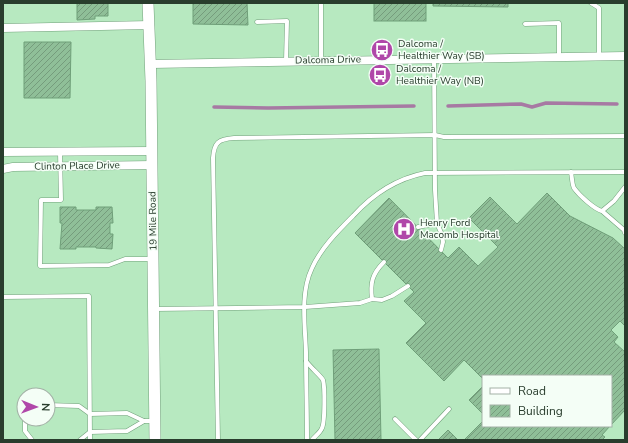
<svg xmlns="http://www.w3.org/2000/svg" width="628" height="443" viewBox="0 0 628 443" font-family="'Nunito Sans',sans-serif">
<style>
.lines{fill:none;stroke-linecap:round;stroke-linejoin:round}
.stream{stroke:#a779a3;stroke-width:3.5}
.building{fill:url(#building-hatch);stroke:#6f9f79}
.service-casing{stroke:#72a17b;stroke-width:5}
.minor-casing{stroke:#72a17b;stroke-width:9}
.tertiary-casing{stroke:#72a17b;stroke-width:12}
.service{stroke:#fff;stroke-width:4}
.minor{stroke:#fff;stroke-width:8}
.tertiary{stroke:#fff;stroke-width:11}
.labels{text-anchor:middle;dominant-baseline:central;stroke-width:3;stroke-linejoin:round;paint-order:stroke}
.poi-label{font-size:10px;fill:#293d2d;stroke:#f4fef6;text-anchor:start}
.street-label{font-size:10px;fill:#293d2d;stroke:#f4fef6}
</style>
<defs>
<pattern id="building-hatch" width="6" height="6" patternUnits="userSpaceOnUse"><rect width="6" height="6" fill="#8fbf98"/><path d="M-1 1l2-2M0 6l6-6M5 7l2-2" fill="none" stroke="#759c7c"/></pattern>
</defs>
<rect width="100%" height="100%" fill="#b7e9c0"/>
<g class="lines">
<g class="stream">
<polyline points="448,106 521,104 532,107 546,103 617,104"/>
<polyline points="214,107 268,108 414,106"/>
</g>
</g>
<g class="building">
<polygon points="79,3 108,3 108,16 95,16 95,19 77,20 77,4"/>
<polygon points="193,3 247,3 248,25 193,24"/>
<rect x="374" y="3" width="52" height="18"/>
<polygon points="433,3 508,3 508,7 433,6"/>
<polygon points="24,42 71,42 70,98 24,98"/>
<polygon points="547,193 570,216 613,238 625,249 625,326 620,321 611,330 618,337 614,342 625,352 625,410 611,425 611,376 483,376 483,379 464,360 444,381 406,343 426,323 404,301 414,292 355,233 389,198 448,258 459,247 478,266 498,247 469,218 490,197 517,224"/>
<polygon points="60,207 76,207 76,210 96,210 96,207 112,207 113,223 110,223 110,234 113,234 112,249 96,248 96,247 76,247 76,249 60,249 62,223 60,223"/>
<polygon points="379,349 381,440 335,440 333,350"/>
<polygon points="483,386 483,414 469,400"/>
<polygon points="483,421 483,426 610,426 602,435 605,437 602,440 464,440"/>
<polygon points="448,430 458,440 438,440"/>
</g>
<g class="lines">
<g class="service-casing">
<g id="service">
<polyline points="591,3 599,8 599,56"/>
<polyline points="257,22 287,21 286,61"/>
<polyline points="525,24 559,23 559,56"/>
<polyline points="434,59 435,190 437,223 442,235 443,242 441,250"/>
<polyline points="321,60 321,3"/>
<polyline points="60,152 61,200 41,200 40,266 109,265 125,259 151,259"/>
<path d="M571,172C572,177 572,184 574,188C579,195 594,209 602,211L614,201L625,187"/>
<polyline points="602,211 624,230 625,233"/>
<polyline points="418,227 437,223"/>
<polyline points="3,297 89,296 90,440"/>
<path d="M372,299C370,283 372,274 384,262"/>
<polyline points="155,309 305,307 360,303 372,299 382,300 392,296 408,286"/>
<path d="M306,361C310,367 321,376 323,380C325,387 325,422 322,428C320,433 315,436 312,440"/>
<polyline points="48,405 79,406 90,414 127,413 144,421 153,421"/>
<polyline points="25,419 25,431 32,440"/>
<polyline points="395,419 416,440"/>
<polyline points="80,440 90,432 127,431 144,421"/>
<path d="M218,440L213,158C214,143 218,139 234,138L435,135L444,137L625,136"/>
<path d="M307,440C307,411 306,381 306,352C305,325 300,293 312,268C321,248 338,231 353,216C373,194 395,179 425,173L625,172"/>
<polyline points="420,440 449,409"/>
</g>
</g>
<g class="minor-casing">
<g id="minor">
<polyline points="3,28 150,25"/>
<polyline points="151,64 625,56"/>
<polyline points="3,152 152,151"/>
<polyline points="3,169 13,167 152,165"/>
</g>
</g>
<g class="tertiary-casing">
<polyline id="tertiary" points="148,3 151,81 155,440"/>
</g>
<use href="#service" class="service"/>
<use href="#minor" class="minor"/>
<use href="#tertiary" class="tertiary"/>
</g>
<defs>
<g id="bus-disc" transform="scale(1.15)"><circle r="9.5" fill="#b047a9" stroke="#f4fef6"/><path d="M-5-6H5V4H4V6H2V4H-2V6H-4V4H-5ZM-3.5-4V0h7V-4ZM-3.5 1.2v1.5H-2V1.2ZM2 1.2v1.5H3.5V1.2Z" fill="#fff"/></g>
<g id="hospital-disc" transform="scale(1.15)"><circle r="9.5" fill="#b047a9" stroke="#f4fef6"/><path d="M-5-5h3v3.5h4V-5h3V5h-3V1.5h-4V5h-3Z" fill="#fff"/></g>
</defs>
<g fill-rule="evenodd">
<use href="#bus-disc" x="382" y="50"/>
<use href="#bus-disc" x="380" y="75"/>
<use href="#hospital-disc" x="404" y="229"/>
</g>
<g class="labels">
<g class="poi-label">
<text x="398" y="44">Dalcoma /<tspan x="398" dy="12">Healthier Way (SB)</tspan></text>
<text x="396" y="69">Dalcoma /<tspan x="396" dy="12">Healthier Way (NB)</tspan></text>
<text x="420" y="223">Henry Ford<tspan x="420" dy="12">Macomb Hospital</tspan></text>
</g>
<g class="street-label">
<text transform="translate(328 60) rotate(-1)">Dalcoma Drive</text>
<text transform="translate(77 166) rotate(-1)">Clinton Place Drive</text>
<text transform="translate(153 221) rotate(-91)">19 Mile Road</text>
</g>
</g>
<rect width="628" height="443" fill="none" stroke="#293d2d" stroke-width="8"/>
<rect x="482" y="375" width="130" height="52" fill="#f4fef6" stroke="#a3b1a6"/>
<rect x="490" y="388" width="20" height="6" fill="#ffffff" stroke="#a3b1a6"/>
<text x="518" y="395" font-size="12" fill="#293d2d">Road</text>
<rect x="490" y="405" width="20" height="12" fill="url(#building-hatch)" stroke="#a3b1a6"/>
<text x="518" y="415" font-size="12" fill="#293d2d">Building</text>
<g transform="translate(36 407) rotate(91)"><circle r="19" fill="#f4fef6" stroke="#a3b1a6"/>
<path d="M0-3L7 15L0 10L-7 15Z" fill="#b047a9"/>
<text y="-6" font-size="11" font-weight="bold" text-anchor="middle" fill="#293d2d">N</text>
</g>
</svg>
